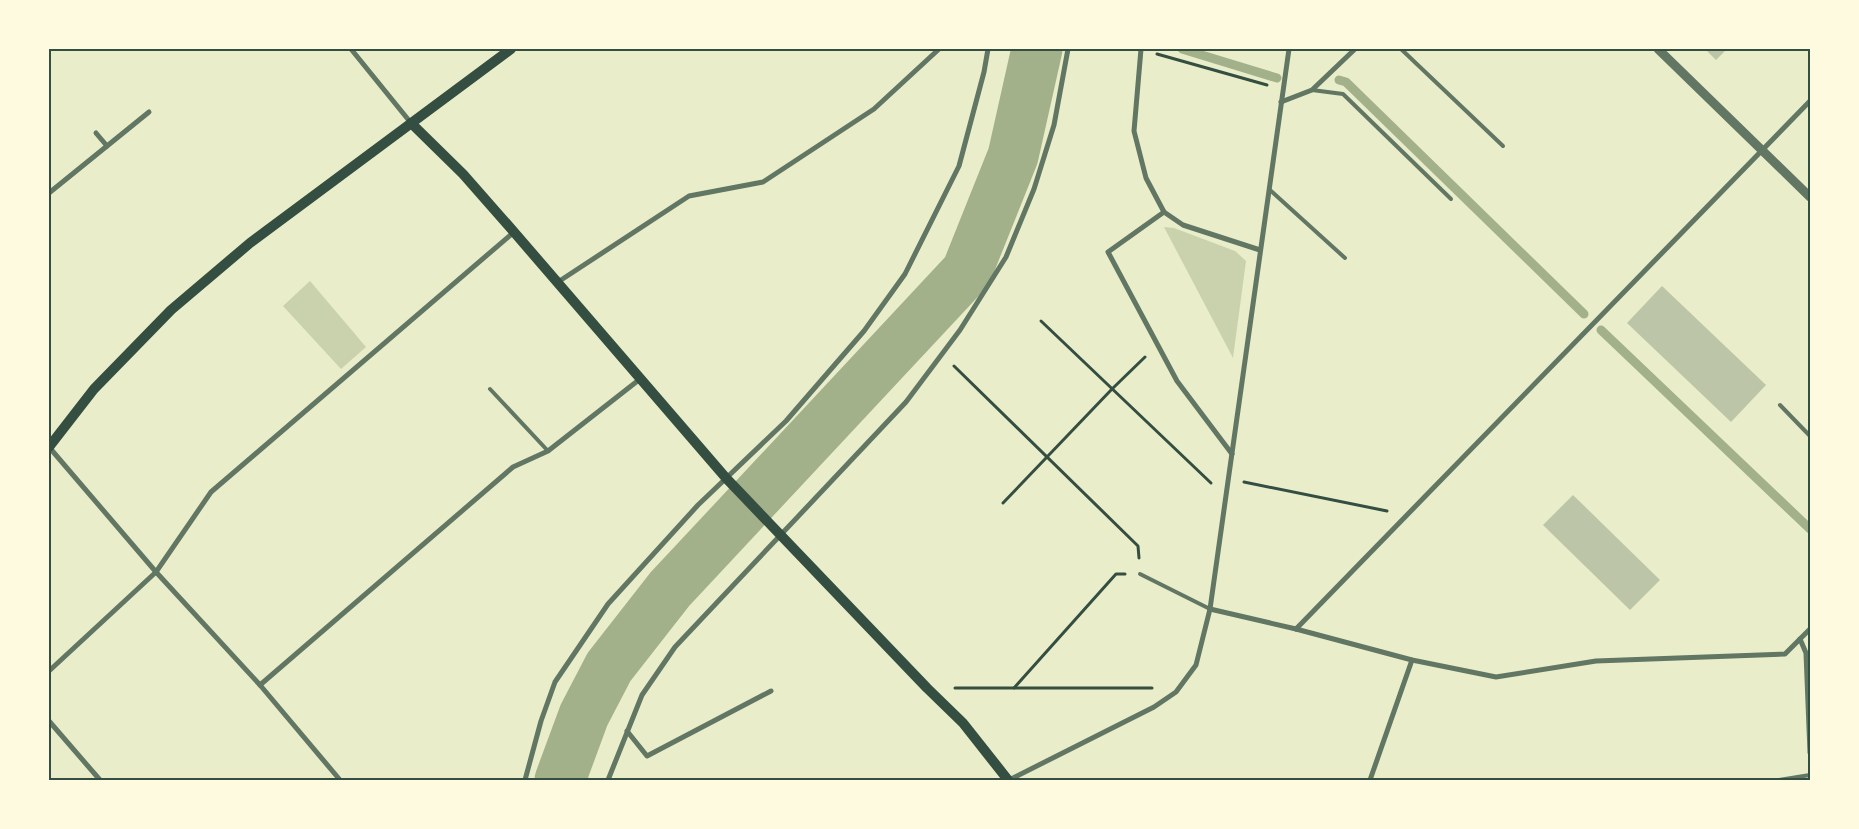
<svg xmlns="http://www.w3.org/2000/svg" width="1859" height="829" viewBox="0 0 1859 829" font-family="Commissioner,sans-serif">
<style>
.green{fill:#cad2ad}
.lines{fill:none;stroke-linecap:round;stroke-linejoin:round}
.stream{stroke:#a3b18a;stroke-width:9}
.river{stroke:#a3b18a;stroke-width:51}
.building{fill:#bcc5a7}
.path{stroke:#344e41;stroke-width:3}
.service{stroke:#617663;stroke-width:4}
.minor{stroke:#617663;stroke-width:5}
.tertiary{stroke:#617663;stroke-width:9}
.secondary{stroke:#344e41;stroke-width:10}
.neatline{fill:none;stroke:#344e41;stroke-width:2}
</style>
<rect width="100%" height="100%" fill="#e9edc9"/>
<g class="green">
<polygon points="1164,227 1174,228 1235,251 1246,261 1233,358"/>
<polygon points="310,281 366,347 341,369 283,306"/>
</g>
<g class="lines">
<g class="stream">
<polyline points="1182,49 1277,78"/>
<polyline points="1339,80 1346,82 1584,314"/>
<polyline points="1601,330 1810,529"/>
</g>
<polyline class="river" points="560,780 584,715 609,667 670,589 967,271 1013,156 1037,49"/>
</g>
<g class="building">
<polygon points="1705,49 1727,49 1716,60"/>
<polygon points="1662,286 1766,385 1731,422 1627,323"/>
<polygon points="1573,495 1660,580 1630,610 1543,525"/>
</g>
<g class="lines">
<g class="path">
<polyline points="1157,54 1267,85"/>
<polyline points="1041,321 1211,483"/>
<polyline points="954,366 1138,546 1139,558"/>
<polyline points="1244,482 1387,511"/>
<polyline points="1003,503 1112,389 1145,357"/>
<polyline points="955,688 1152,688"/>
<polyline points="1014,688 1116,574 1125,574"/>
</g>
<g class="service">
<polyline points="1401,49 1503,146"/>
<polyline points="1312,90 1343,94 1451,199"/>
<polyline points="1270,190 1345,258"/>
<polyline points="490,389 548,451"/>
<polyline points="1780,405 1810,436"/>
<polyline points="1140,574 1210,609"/>
<polyline points="1779,780 1810,775"/>
</g>
<g class="minor">
<polyline points="351,49 411,123"/>
<polyline points="1141,49 1134,131 1146,178 1164,212 1183,225 1260,250"/>
<polyline points="1281,102 1312,90 1355,49"/>
<polyline points="96,133 107,146"/>
<polyline points="49,193 149,112"/>
<polyline points="1164,212 1108,252 1177,381 1232,454"/>
<polyline points="558,282 689,196 763,182 874,109 939,49"/>
<polyline points="49,447 156,572 260,685 340,780"/>
<polyline points="1210,609 1296,629 1412,660 1496,677 1596,661 1785,654 1810,629"/>
<polyline points="1296,629 1810,101"/>
<polyline points="1800,639 1806,653 1810,753"/>
<polyline points="49,671 156,572 211,492 514,232"/>
<polyline points="260,685 513,467 548,451 640,379"/>
<polyline points="49,721 100,780"/>
<polyline points="627,731 647,756 771,691"/>
<polyline points="525,780 541,721 555,682 608,604 698,505 786,421 864,331 905,274 959,166 984,72 988,49"/>
<polyline points="608,780 642,695 675,647 906,402 960,330 1006,257 1034,189 1054,125 1068,49"/>
<polyline points="1009,780 1154,707 1176,692 1196,665 1210,609 1289,49"/>
<polyline points="1370,780 1412,660"/>
</g>
<polyline class="tertiary" points="1658,49 1810,197"/>
<g class="secondary">
<polyline points="411,123 463,174 514,232 726,478 927,688 963,723 1008,780"/>
<polyline points="49,447 94,389 171,310 250,243 511,49"/>
</g>
</g>
<rect width="1859" height="829" fill="none" stroke="#fefae0" stroke-width="100"/>
<rect x="50" y="50" width="1759" height="729" class="neatline"/>
</svg>
